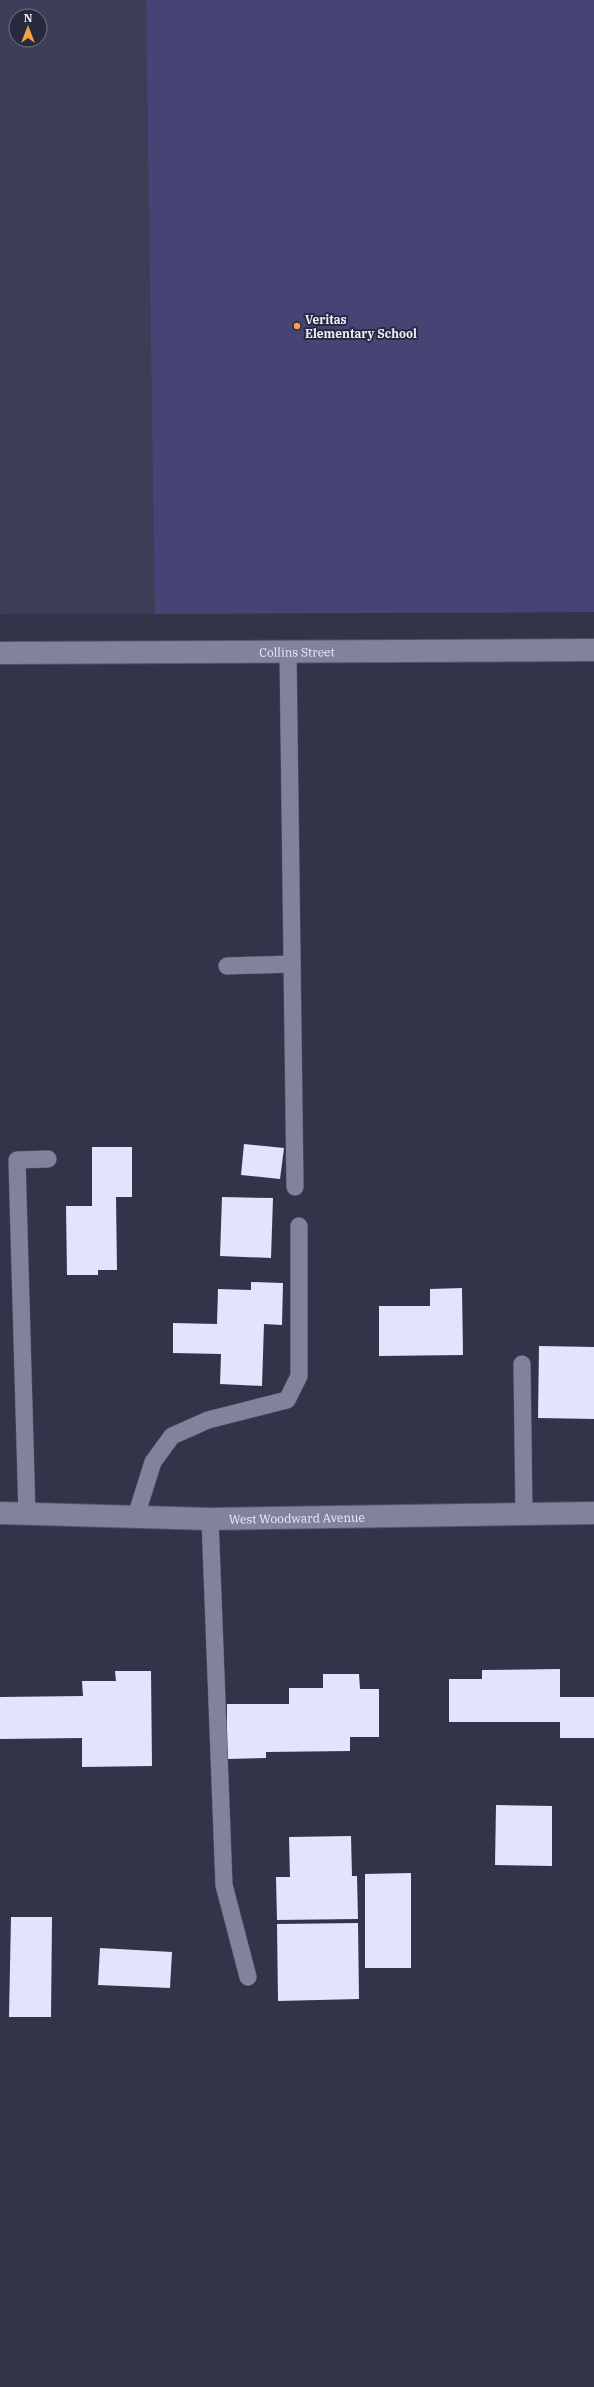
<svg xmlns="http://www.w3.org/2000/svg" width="594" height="2387" viewBox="0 0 594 2387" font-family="'IBM Plex Serif',serif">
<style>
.built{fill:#3e3d58;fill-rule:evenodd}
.green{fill:#464475}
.building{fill:#e3e4fb}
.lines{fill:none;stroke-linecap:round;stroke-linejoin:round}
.service-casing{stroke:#515264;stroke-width:18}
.tertiary-casing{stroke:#515264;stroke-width:24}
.service{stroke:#81829b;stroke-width:17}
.tertiary{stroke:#81829b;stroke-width:22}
.poi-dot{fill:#f3a442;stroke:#29293e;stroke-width:1.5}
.labels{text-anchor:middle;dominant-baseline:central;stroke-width:4;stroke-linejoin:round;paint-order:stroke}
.poi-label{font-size:12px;font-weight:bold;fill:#ecedfb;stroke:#29293e;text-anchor:start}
.street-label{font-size:12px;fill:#ecedfb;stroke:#29293e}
</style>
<rect width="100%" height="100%" fill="#333349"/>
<path class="built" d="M0,0H594V612L0,614ZM16,16H40V40H16Z"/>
<polygon class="green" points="146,0 594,0 594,612 155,614"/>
<g class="building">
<polygon points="244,1144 284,1148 280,1179 241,1175"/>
<polygon points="92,1147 132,1147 132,1197 116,1197 117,1270 98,1270 98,1275 67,1275 66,1206 92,1206"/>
<polygon points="222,1197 273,1198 271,1258 220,1256"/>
<polygon points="251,1282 283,1283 282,1325 264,1324 262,1386 220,1384 221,1354 173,1353 173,1323 217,1324 218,1289 251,1290"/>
<polygon points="462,1288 463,1355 379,1356 379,1306 430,1306 430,1289"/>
<polygon points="539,1346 594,1347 594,1419 538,1418"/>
<polygon points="560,1669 560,1697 594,1697 594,1738 560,1738 560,1722 449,1722 449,1679 482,1679 482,1670"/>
<polygon points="115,1671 151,1671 152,1766 82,1767 82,1738 0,1739 0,1697 83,1696 82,1681 116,1681"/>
<polygon points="323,1674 359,1674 360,1689 379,1689 379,1737 350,1737 350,1751 266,1752 266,1758 227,1759 227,1704 289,1704 289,1688 323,1688"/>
<polygon points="496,1805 552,1806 552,1866 495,1865"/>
<polygon points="351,1836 352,1876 357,1876 358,1919 277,1920 276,1877 290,1877 289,1837"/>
<polygon points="411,1873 411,1968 365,1968 365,1874"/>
<polygon points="11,1917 52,1917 51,2017 9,2017"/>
<polygon points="358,1923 359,1999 278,2001 277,1924"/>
<polygon points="100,1948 172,1952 170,1988 98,1985"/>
</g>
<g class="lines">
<g class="service-casing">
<g id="service">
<polyline points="288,652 295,1187"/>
<polyline points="227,966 292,964"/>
<polyline points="522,1364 524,1514"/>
<polyline points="27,1514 17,1160 48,1159"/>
<polyline points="136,1516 153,1462 172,1436 208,1420 287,1400 299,1376 299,1226"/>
<polyline points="210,1519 224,1885 248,1977"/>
</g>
</g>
<g class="tertiary-casing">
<g id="tertiary">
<path id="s1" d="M0,653L594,650"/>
<path id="s2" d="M0,1513L210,1519L594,1513"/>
</g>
</g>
<use href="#service" class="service"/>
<use href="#tertiary" class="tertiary"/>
</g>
<circle class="poi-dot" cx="297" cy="326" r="4"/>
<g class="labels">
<g class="poi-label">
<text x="305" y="319">Veritas<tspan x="305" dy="14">Elementary School</tspan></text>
</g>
<g class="street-label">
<text stroke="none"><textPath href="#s1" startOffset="297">Collins Street</textPath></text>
<text stroke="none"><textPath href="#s2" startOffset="297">West Woodward Avenue</textPath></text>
</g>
</g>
<g transform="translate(28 28)"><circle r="19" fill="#29293e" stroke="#77778a"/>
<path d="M0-3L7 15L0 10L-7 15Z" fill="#f3a442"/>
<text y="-6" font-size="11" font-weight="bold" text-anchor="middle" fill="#ecedfb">N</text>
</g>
</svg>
